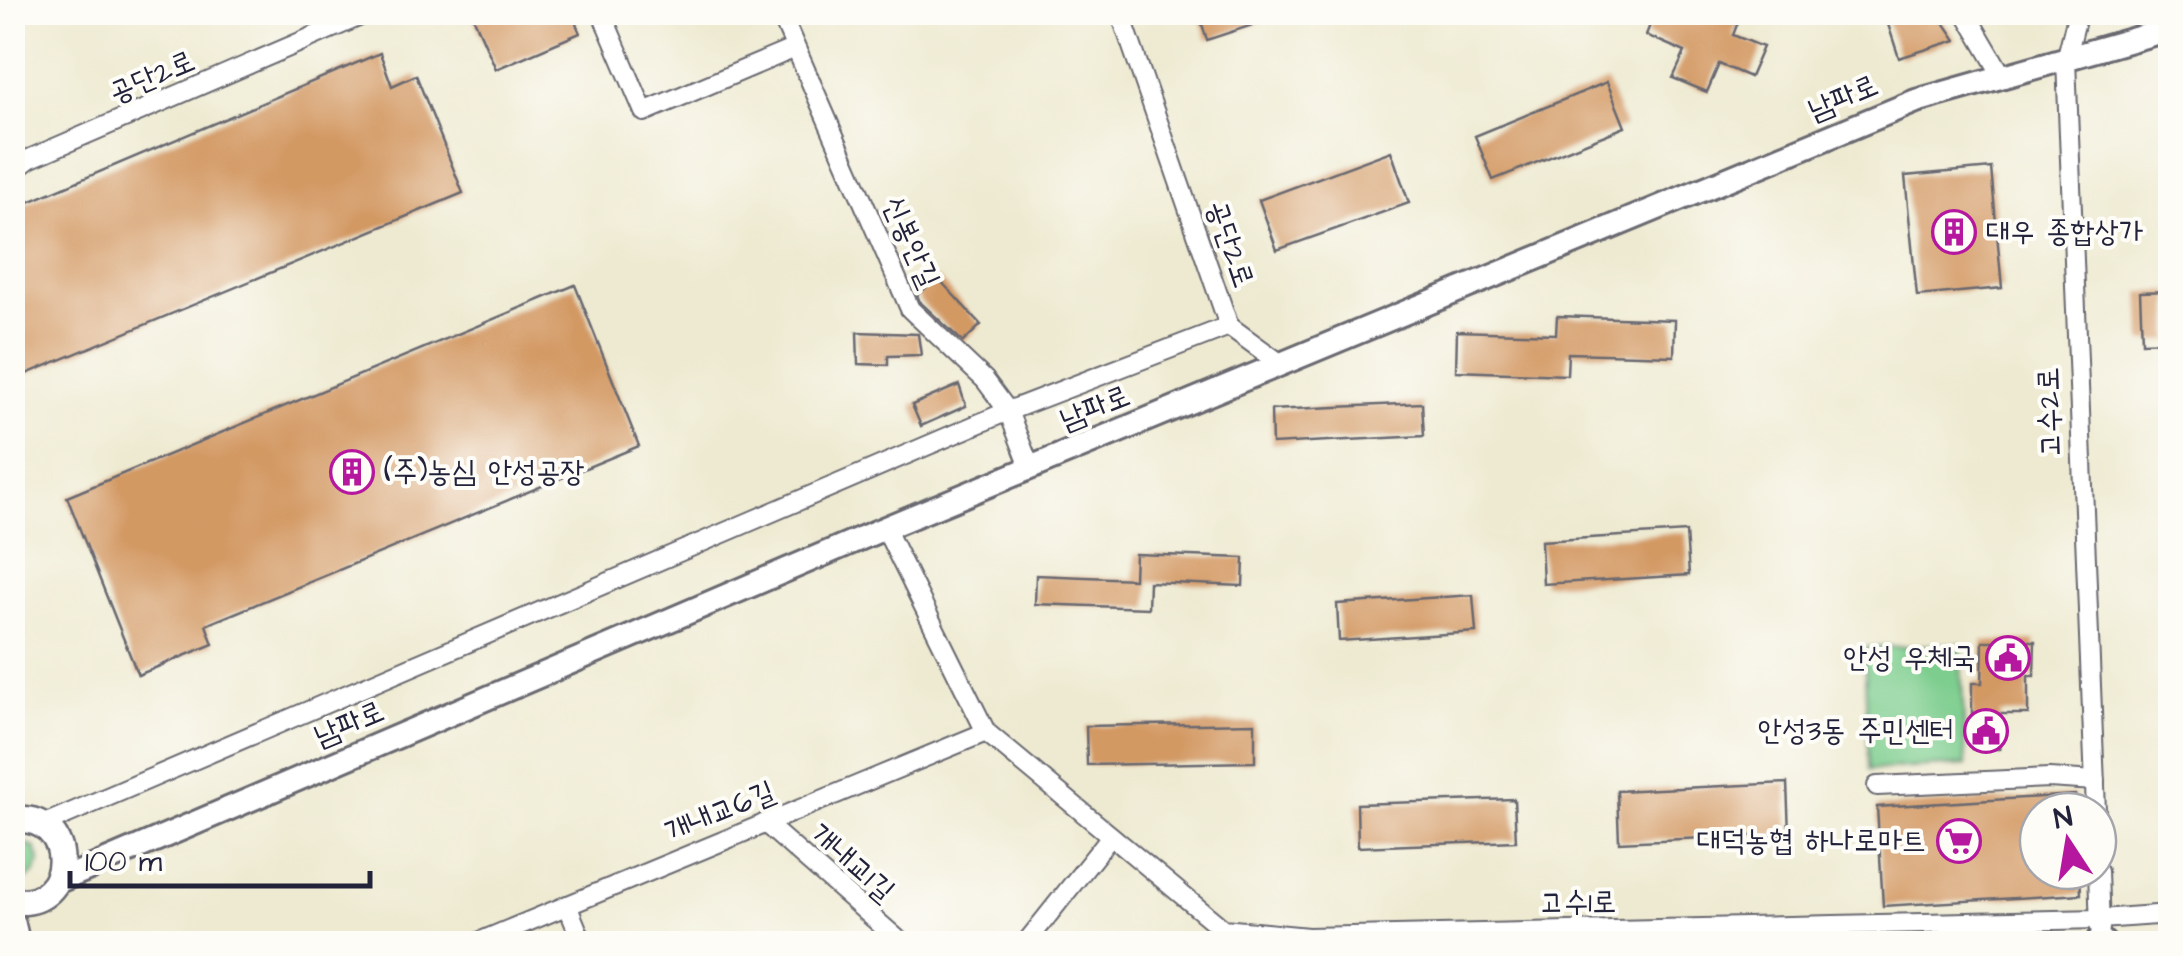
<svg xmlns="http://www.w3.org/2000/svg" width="2183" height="956" viewBox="0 0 2183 956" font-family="'Architects Daughter','Poor Story',sans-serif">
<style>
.green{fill:#7dcd8e;stroke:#507864;stroke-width:2.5}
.building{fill:#d39964}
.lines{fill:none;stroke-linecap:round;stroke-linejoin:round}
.minor-casing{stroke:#696870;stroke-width:22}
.tertiary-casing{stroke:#696870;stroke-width:28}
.secondary-casing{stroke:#696870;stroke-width:30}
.minor{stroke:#fff;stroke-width:18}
.tertiary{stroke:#fff;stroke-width:22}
.secondary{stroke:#fff;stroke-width:25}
.labels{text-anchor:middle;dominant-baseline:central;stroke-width:8;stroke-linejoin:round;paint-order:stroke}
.street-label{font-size:30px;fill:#22223b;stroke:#fdfcf7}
.poi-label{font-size:30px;fill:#22223b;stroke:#fdfcf7;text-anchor:end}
</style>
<rect width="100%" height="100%" fill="#fdfcf7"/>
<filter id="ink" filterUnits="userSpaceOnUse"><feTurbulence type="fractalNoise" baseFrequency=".01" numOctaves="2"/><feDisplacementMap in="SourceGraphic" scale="20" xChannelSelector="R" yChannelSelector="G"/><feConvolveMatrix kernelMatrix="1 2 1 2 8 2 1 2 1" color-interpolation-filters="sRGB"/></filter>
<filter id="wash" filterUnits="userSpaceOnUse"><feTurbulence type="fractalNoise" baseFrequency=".0048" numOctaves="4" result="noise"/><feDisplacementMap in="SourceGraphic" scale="40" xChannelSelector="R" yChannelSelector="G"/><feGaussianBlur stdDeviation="2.25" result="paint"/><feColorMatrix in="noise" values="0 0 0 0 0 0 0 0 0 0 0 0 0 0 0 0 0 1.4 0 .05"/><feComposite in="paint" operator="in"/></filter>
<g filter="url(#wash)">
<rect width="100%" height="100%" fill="#eeead1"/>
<g class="green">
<polygon points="1960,644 1966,765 1869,770 1864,648"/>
<polygon points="21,842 34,847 40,861 34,874 26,879 13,878 12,844"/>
</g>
<g id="blocks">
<g class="building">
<polygon points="471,12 571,12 580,33 496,69"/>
<polygon points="1198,12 1279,12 1280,16 1207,40"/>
<polygon points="1655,12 1742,12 1733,35 1763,47 1750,77 1719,64 1707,92 1673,78 1685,52 1646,35"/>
<polygon points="1884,12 1937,12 1956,40 1899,58"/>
<polygon points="380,53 392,86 416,75 463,193 12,380 12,209"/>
<polygon points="1607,82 1625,127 1493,180 1475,136"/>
<polygon points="1391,151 1409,203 1277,250 1259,200"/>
<polygon points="1991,168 2002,288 1917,296 1905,176"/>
<polygon points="938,278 981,325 963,342 920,302 917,295"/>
<polygon points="575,285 639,446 206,625 213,644 138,675 67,497"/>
<polygon points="2170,291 2170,341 2142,342 2140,292"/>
<polygon points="1557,316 1675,320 1674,356 1568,353 1567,375 1456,371 1457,331 1556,334"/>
<polygon points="857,332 918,334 921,355 888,356 888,365 858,364"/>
<polygon points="959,385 966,406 921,426 912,405"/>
<polygon points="1422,403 1424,436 1272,444 1271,410"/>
<polygon points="1686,532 1689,575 1543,584 1541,541"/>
<polygon points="1135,554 1244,558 1243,586 1149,582 1148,608 1035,604 1036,575 1134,579"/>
<polygon points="1473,595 1476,632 1339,641 1337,604"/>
<polygon points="1983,641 2035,641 2034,676 2028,676 2028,714 2000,714 2000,749 1972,749 1972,683 1982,683"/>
<polygon points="1255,723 1255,762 1087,765 1086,726"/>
<polygon points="1787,783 1789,834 1619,842 1617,791"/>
<polygon points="2075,795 2076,811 2038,811 2038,871 2080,871 2081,894 1883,906 1877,807"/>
<polygon points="1514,799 1516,841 1358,847 1357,804"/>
</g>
</g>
</g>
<g filter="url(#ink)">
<use href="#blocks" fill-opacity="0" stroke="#696870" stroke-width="2.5"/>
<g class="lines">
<g class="minor-casing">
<g id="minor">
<polyline points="601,12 644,112 795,48"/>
<polyline points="780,12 910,309 985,380 1008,411 1030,467"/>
<polyline points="1120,12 1229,326"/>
<polyline points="1965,12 2003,77"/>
<polyline points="2078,12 2066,60 2096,811"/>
<polyline points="12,172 29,159 370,12"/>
<polyline points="1229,326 1281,364"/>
<polyline points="885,528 986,732 1223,929 1308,937 2100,919 2170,914"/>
<polyline points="1877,786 2049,778 2095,781"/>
<polyline points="765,823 903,944"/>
<polyline points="42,825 1008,411 1229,326"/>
<polyline points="2098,871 2100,929"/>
<polyline points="567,905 583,944"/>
<polyline points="474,944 986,732"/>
<polyline points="1025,944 1111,836"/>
</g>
</g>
<g class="tertiary-casing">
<g id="tertiary">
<polyline points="57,882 885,528 1916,101 2170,29"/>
<polyline points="2100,939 2105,944"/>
</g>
</g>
<g class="secondary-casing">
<g id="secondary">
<path d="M12,820C77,811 78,910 12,901"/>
<polyline points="12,923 17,944"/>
</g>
</g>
<use href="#minor" class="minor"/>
<use href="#tertiary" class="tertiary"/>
<use href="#secondary" class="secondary"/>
</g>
</g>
<defs>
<g id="building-ring" transform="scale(2.25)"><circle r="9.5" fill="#fdfcf7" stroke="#b5179e" stroke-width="1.5"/><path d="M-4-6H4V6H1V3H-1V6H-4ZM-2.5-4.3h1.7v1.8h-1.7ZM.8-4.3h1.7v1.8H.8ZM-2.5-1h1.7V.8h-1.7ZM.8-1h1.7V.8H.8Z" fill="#b5179e"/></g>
<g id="civic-ring" transform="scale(2.25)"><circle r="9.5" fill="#fdfcf7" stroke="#b5179e" stroke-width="1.5"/><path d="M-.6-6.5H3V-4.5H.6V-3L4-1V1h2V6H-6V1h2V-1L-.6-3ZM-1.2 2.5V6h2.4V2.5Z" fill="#b5179e"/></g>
<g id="supermarket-ring" transform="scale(2.25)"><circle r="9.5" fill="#fdfcf7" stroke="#b5179e" stroke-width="1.5"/><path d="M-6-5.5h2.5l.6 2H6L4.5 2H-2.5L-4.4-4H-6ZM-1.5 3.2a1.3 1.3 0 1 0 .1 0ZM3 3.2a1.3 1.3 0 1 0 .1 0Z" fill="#b5179e"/></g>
</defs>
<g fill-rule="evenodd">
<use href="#building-ring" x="1954" y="232"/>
<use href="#building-ring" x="352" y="472"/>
<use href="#civic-ring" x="2008" y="658"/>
<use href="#civic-ring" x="1986" y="731"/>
<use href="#supermarket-ring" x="1959" y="841"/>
</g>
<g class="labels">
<g class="street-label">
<text transform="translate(152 77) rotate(-23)">공단2로</text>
<text transform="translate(1843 98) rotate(-23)">남파로</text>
<text transform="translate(911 242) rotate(66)">신봉안길</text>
<text transform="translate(1230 244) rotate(71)">공단2로</text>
<text transform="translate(1095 408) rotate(-22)">남파로</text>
<text transform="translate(2050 412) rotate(-92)">고수2로</text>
<text transform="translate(349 724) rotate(-23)">남파로</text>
<text transform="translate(720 812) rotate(-22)">개내교6길</text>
<text transform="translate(852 863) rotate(41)">개내교1길</text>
<text transform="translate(1578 903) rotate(-1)">고수1로</text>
</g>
<g class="poi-label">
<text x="1986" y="232" text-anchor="start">대우 종합상가</text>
<text x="384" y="472" text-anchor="start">(주)농심 안성공장</text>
<text x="1976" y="658">안성 우체국</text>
<text x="1954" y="731">안성3동 주민센터</text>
<text x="1926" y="841">대덕농협 하나로마트</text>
</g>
</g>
<rect width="2183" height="956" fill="none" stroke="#fdfcf7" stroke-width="50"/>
<g transform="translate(2068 841) rotate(348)"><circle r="48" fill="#fdfcf7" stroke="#a5a5ac" stroke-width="2.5"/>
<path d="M0-8L18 38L0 25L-18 38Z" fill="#b5179e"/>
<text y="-15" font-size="28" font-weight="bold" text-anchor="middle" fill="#22223b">N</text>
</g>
<path d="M70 871v15h300v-15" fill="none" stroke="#22223b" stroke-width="5"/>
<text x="85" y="871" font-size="30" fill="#22223b" stroke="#fdfcf7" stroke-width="8" paint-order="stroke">100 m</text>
</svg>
